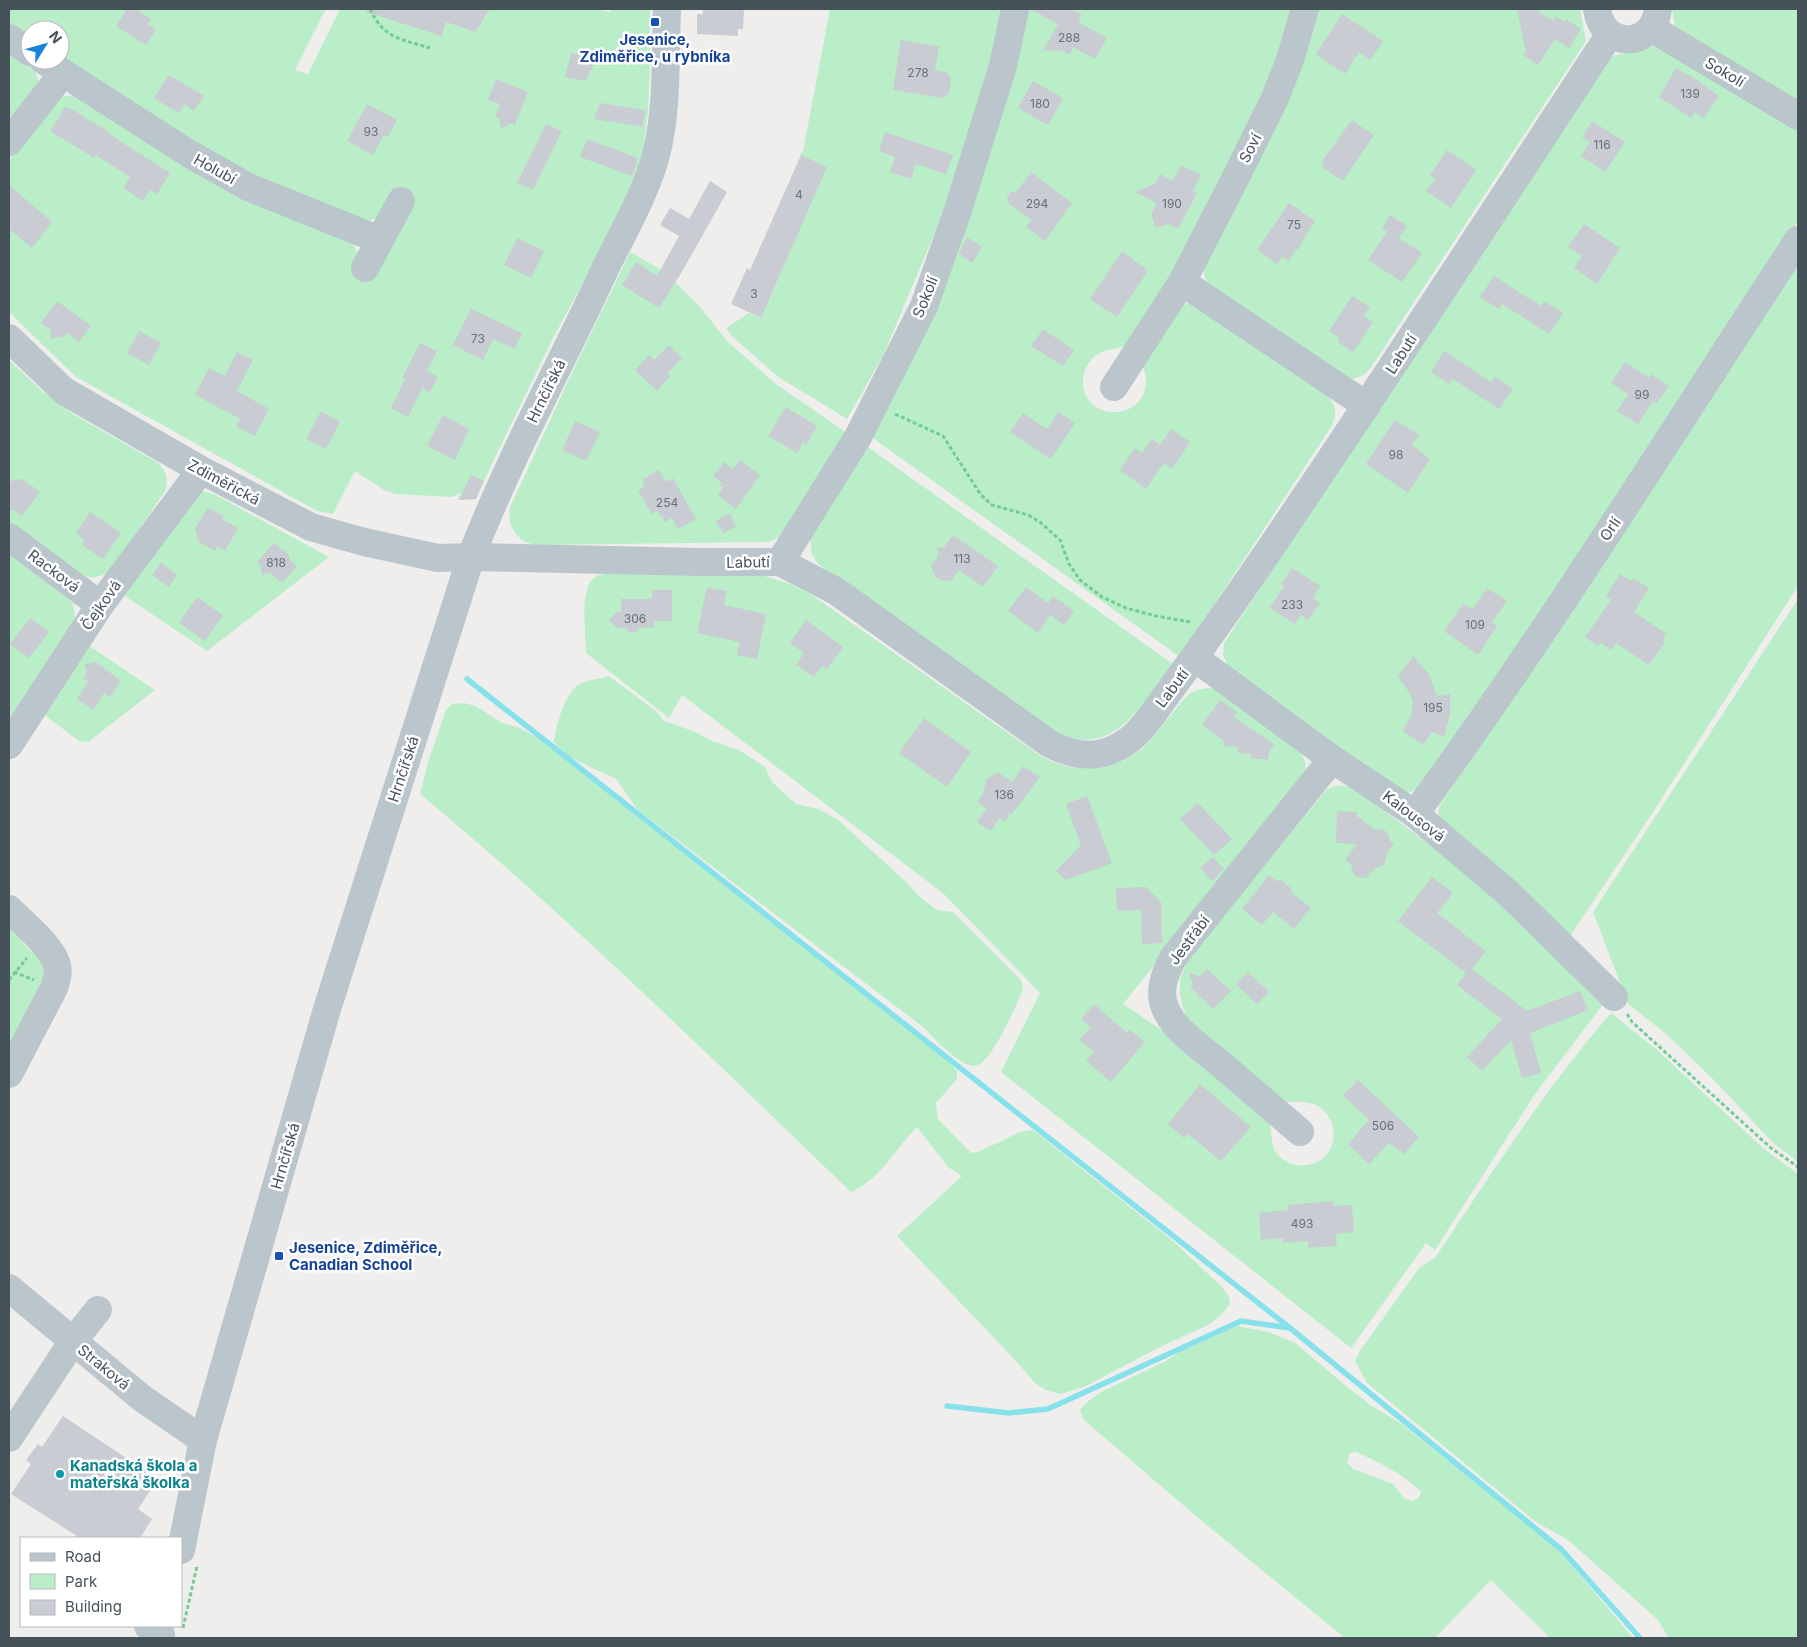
<svg xmlns="http://www.w3.org/2000/svg" width="1807" height="1647" viewBox="0 0 1807 1647" font-family="Inter,sans-serif">
<style>
.green{fill:#baeec9;fill-rule:evenodd}
.lines{fill:none;stroke-linecap:round;stroke-linejoin:round}
.stream{stroke:#87e1eb;stroke-width:5.5}
.building{fill:#c9ccd2}
.path{stroke:#73cc96;stroke-width:3;stroke-dasharray:4 2.5;stroke-linecap:butt}
.minor{stroke:#bbc6cc;stroke-width:28}
.transit-dot{fill:#1a4fb4;stroke:#fff;stroke-width:2}
.culture-dot{fill:#0f9aa8;stroke:#fff;stroke-width:2}
.labels{text-anchor:middle;dominant-baseline:central;stroke-width:5;stroke-linejoin:round;paint-order:stroke}
.number-label{font-size:12px;fill:#667078}
.transit-label{font-size:15px;font-weight:bold;fill:#164399;stroke:#fff}
.street-label{font-size:15px;fill:#45525a;stroke:#fff}
.culture-label{font-size:15px;font-weight:bold;fill:#0d838f;stroke:#fff;text-anchor:start}
</style>
<rect width="100%" height="100%" fill="#f0eded"/>
<g class="green">
<polygon points="9,9 326,9 295,70 308,74 340,9 595,9 610,12 612,9 650,9 650,65 648,111 642,160 625,205 552,340 475,499 458,500 461,493 452,497 395,494 384,490 355,471 333,514 317,511 76,377 9,312 9,160 55,101 62,97 74,95 352,241 357,252 358,258 378,218 369,221 249,177 60,60 60,30 30,30 30,42 9,29"/>
<polygon points="830,9 1003,9 975,126 939,223 883,356 847,419 777,376 732,336 726,328 749,313 760,318 770,297 772,296 771,295 826,167 800,155 803,151"/>
<path d="M1026,9H1293L1275,68L1166,289L1128,345C1117,350 1104,348 1095,356C1088,362 1084,370 1083,380C1082,429 1162,420 1143,366L1182,304L1190,303L1325,394C1336,403 1338,414 1331,427L1180,657L870,436Z"/>
<polygon points="1316,9 1580,9 1586,41 1370,369 1364,375 1352,379 1210,286 1205,278 1203,270"/>
<polygon points="1672,9 1798,9 1798,103 1675,26"/>
<polygon points="1663,44 1798,128 1798,221 1491,687 1417,790 1408,792 1398,791 1228,667 1223,654 1224,643 1609,57"/>
<polygon points="9,51 34,68 39,83 9,130"/>
<path d="M630,252L665,272L701,308L727,341L776,384L847,433L782,536L768,542L536,545C516,542 505,524 511,505L570,377Z"/>
<polygon points="1798,261 1798,586 1655,809 1566,942 1441,824 1438,814 1440,805"/>
<path d="M9,360L42,391L73,414L155,461C166,469 169,478 165,491L114,567C101,579 90,580 74,573L9,523Z"/>
<path d="M865,445L1174,665C1144,701 1113,761 1057,732L818,564L812,554L810,537Z"/>
<polygon points="201,491 214,494 329,557 207,651 122,594"/>
<polygon points="9,551 69,598 73,604 75,618 9,723"/>
<path d="M609,573L758,574L791,584L812,595L1038,754C1072,776 1117,773 1146,745C1162,729 1173,710 1189,694C1197,689 1204,688 1214,688L1300,750L1306,764L1302,782L1123,1004C1138,1014 1153,1024 1167,1034C1191,1052 1213,1074 1236,1094C1245,1101 1262,1112 1268,1121C1276,1134 1265,1149 1286,1161C1299,1169 1317,1166 1327,1154C1340,1137 1333,1111 1313,1104C1303,1100 1293,1103 1283,1101L1189,1021L1183,1008L1180,994V979L1187,961L1327,789L1338,785L1354,788L1474,878L1604,1003L1535,1094L1435,1250L1426,1243L1351,1348L1001,1072L1040,993L944,894L682,695L669,718L586,653C586,636 580,594 591,581C596,575 602,574 609,573Z"/>
<polygon points="1798,599 1798,1162 1773,1143 1714,1080 1664,1032 1628,1004 1593,912"/>
<polygon points="88,645 155,690 88,742 79,741 42,713"/>
<path d="M609,676L657,712L664,721L693,731L715,742L739,750L765,767L772,782L796,804L818,809L837,819L904,880L922,899L937,910L953,912L1021,980L1023,990C1016,1005 991,1065 975,1066C959,1066 934,1038 923,1027L638,810L616,779L567,756L554,742C555,727 565,694 578,685C586,680 600,679 609,676Z"/>
<path d="M464,703L476,706L500,722L520,728L537,738C673,844 809,949 944,1056L957,1071V1079L936,1103L938,1119L967,1149L972,1153L978,1152L1020,1132L1033,1130L1173,1241L1223,1288L1229,1297L1230,1304L1221,1315L1210,1324L1158,1348L1084,1387L1060,1394L1046,1390L1035,1383L1016,1361L897,1236L962,1176L948,1167L917,1127C895,1149 881,1179 851,1192C710,1057 571,919 420,794L429,759L446,710L452,704Z"/>
<polygon points="9,928 34,954 37,952 47,975 9,1054"/>
<path d="M1611,1013L1657,1050L1763,1148L1798,1174V1638H1669L1657,1619L1568,1540L1536,1522L1367,1383L1355,1361L1360,1351L1420,1267L1435,1258C1491,1174 1545,1089 1611,1013Z"/>
<path d="M1237,1326L1269,1332L1295,1343L1345,1385L1369,1404L1403,1425L1545,1538L1564,1556L1633,1638H1550L1491,1580L1435,1638H1345L1197,1517L1084,1420L1080,1410L1087,1402L1103,1391L1166,1361L1182,1350L1200,1343L1222,1330ZM1356,1452C1378,1462 1404,1474 1421,1492L1420,1495L1417,1499L1412,1501L1405,1499L1393,1484L1353,1469L1347,1462L1350,1453Z"/>
</g>
<g class="lines">
<g class="stream">
<polyline points="467,679 1290,1328 1562,1550 1640,1638"/>
<polyline points="947,1406 1009,1413 1048,1409 1241,1321 1290,1328"/>
</g>
</g>
<g class="building">
<polygon points="127,9 135,9 151,19 148,24 156,29 146,45 116,26"/>
<polygon points="366,9 489,9 476,32 446,22 442,36 366,12"/>
<polygon points="703,9 744,9 743,29 738,29 738,36 697,34 697,14 703,14"/>
<polygon points="1030,9 1070,9 1082,15 1078,22 1107,38 1095,59 1073,47 1069,55 1061,50 1043,51 1058,24"/>
<polygon points="1517,9 1535,9 1553,21 1556,16 1565,22 1566,19 1581,29 1569,48 1555,39 1538,65 1523,55 1526,52"/>
<polygon points="1342,14 1383,41 1370,60 1359,52 1345,74 1316,54"/>
<polygon points="901,40 939,46 935,70 946,72 951,79 949,93 942,98 893,90"/>
<polygon points="571,53 597,57 586,81 565,77"/>
<polygon points="1676,68 1687,75 1688,74 1719,96 1704,118 1695,112 1691,118 1659,97"/>
<polygon points="169,75 204,96 194,111 184,104 179,113 154,98"/>
<polygon points="496,79 528,92 515,125 511,123 501,129 499,118 495,116 500,104 488,100"/>
<polygon points="1033,81 1063,98 1048,125 1018,108"/>
<polygon points="600,103 645,110 643,127 594,119"/>
<polygon points="367,104 397,120 388,137 384,135 373,155 347,141"/>
<polygon points="65,107 70,110 71,108 84,117 110,133 109,134 170,173 157,194 150,190 143,201 123,188 130,177 96,155 94,158 50,131"/>
<polygon points="1352,120 1374,135 1343,181 1322,167 1325,162 1322,161"/>
<polygon points="1592,121 1625,142 1605,172 1581,156 1590,142 1582,137"/>
<polygon points="546,124 562,131 533,190 517,183"/>
<polygon points="885,132 953,155 946,174 916,164 911,179 890,172 895,157 879,151"/>
<polygon points="587,139 638,158 632,176 580,157"/>
<polygon points="1447,150 1476,170 1451,208 1426,191 1435,179 1430,175"/>
<polygon points="801,155 827,167 761,318 731,304 747,268 750,270"/>
<polygon points="1181,165 1201,175 1193,191 1197,193 1178,229 1168,224 1156,228 1151,214 1157,203 1135,192 1155,184 1160,174 1173,181"/>
<polygon points="1031,172 1072,203 1045,241 1026,227 1032,220 1008,203 1007,197 1011,192 1017,191"/>
<polygon points="710,181 727,192 683,270 659,308 622,285 636,262 657,276 679,236 660,225 670,208 689,219"/>
<polygon points="9,185 52,222 32,248 9,229"/>
<polygon points="1289,203 1315,221 1297,250 1296,250 1289,261 1282,257 1277,264 1257,250"/>
<polygon points="1390,215 1407,226 1399,238 1422,253 1402,282 1368,260 1387,232 1382,228"/>
<polygon points="1584,224 1620,248 1597,284 1574,268 1582,256 1568,247"/>
<polygon points="967,237 982,247 972,263 959,254"/>
<polygon points="517,238 544,251 531,278 504,265"/>
<polygon points="1122,251 1148,271 1117,317 1090,299"/>
<polygon points="1494,276 1541,306 1544,301 1563,313 1549,334 1502,304 1499,309 1480,297"/>
<polygon points="1352,296 1370,307 1364,316 1373,322 1353,352 1339,343 1338,337 1329,331"/>
<polygon points="57,301 91,326 79,342 67,333 62,338 59,336 50,340 51,330 41,323"/>
<polygon points="471,309 522,333 515,349 493,339 483,360 453,345"/>
<polygon points="1043,329 1074,350 1063,366 1031,346"/>
<polygon points="139,331 161,343 149,365 127,353"/>
<polygon points="420,343 437,351 427,371 438,377 430,392 422,388 408,417 391,408 405,379 402,378"/>
<polygon points="669,345 682,358 668,373 670,376 657,391 635,370 649,355 654,360"/>
<polygon points="1444,351 1491,382 1495,376 1513,389 1499,409 1453,379 1449,384 1431,372"/>
<polygon points="237,352 253,360 237,391 269,409 255,436 236,426 240,419 195,395 209,368 225,376"/>
<polygon points="1625,362 1649,378 1651,374 1669,386 1657,403 1653,401 1638,424 1617,411 1628,394 1611,383"/>
<polygon points="786,407 817,426 806,445 803,443 797,453 768,436"/>
<polygon points="321,411 340,422 326,449 306,439"/>
<polygon points="1058,412 1075,423 1051,459 1010,432 1023,413 1047,429"/>
<polygon points="443,415 469,429 455,460 427,446"/>
<polygon points="1395,420 1419,435 1412,445 1430,459 1408,493 1366,464"/>
<polygon points="575,421 600,432 586,461 562,450"/>
<polygon points="1171,429 1190,442 1172,469 1164,463 1146,489 1120,470 1135,448 1142,453 1152,439 1160,445"/>
<polygon points="740,460 760,475 736,509 718,495 723,487 720,486 722,483 713,476 724,462 733,469"/>
<polygon points="659,470 666,482 673,478 696,519 678,529 672,518 665,522 662,515 660,516 657,511 652,514 638,491 645,486 642,480"/>
<polygon points="471,475 484,481 476,499 459,500"/>
<polygon points="22,479 40,492 22,516 14,510 9,511 9,485 12,480"/>
<polygon points="208,508 224,516 222,519 238,528 225,551 217,546 215,551 199,542 195,528"/>
<polygon points="90,512 121,533 103,559 82,545 85,540 76,533"/>
<polygon points="730,513 736,527 723,533 716,521"/>
<polygon points="953,535 998,566 983,587 959,570 951,581 940,580 935,576 931,566 938,556 937,548 944,547"/>
<polygon points="274,543 289,555 290,560 297,566 282,583 270,573 262,575 261,566 257,562"/>
<polygon points="161,563 177,575 169,587 152,575"/>
<polygon points="1292,568 1320,586 1313,598 1320,603 1308,620 1301,615 1295,624 1270,608 1284,586 1281,584"/>
<polygon points="1620,574 1631,581 1633,578 1649,588 1634,612 1667,634 1662,640 1665,642 1649,665 1616,643 1611,650 1601,643 1598,646 1585,637 1611,600 1606,596"/>
<polygon points="707,587 727,591 724,605 766,614 757,659 737,655 739,642 697,633"/>
<polygon points="1026,587 1048,603 1053,596 1074,611 1064,625 1050,615 1038,633 1008,611"/>
<polygon points="1487,588 1507,601 1492,622 1497,626 1478,655 1444,631 1463,604 1473,609"/>
<polygon points="652,590 672,590 672,621 654,621 654,628 640,628 636,632 629,632 625,628 617,628 609,620 617,612 621,612 621,599 652,599"/>
<polygon points="197,597 223,615 205,641 179,623"/>
<polygon points="30,618 49,632 29,658 10,644"/>
<polygon points="806,620 843,647 827,669 822,666 814,677 796,665 804,653 790,643"/>
<polygon points="1413,656 1429,674 1437,696 1450,694 1450,714 1444,737 1432,732 1423,745 1403,731 1411,716 1413,703 1411,695 1398,677"/>
<polygon points="96,662 121,681 110,697 104,693 93,710 77,699 88,682 83,678 87,672 85,664"/>
<polygon points="1220,700 1237,712 1234,717 1274,744 1269,753 1268,760 1251,758 1251,754 1238,753 1238,747 1224,746 1224,741 1202,725"/>
<polygon points="924,718 971,752 947,787 899,753"/>
<polygon points="1023,766 1040,777 1012,814 1010,813 1005,821 999,818 991,831 977,822 987,809 977,802 983,794 986,780 998,772 1012,782"/>
<polygon points="1087,796 1112,863 1066,880 1056,871 1081,845 1066,804"/>
<polygon points="1198,803 1232,839 1214,855 1180,819"/>
<polygon points="1337,811 1357,812 1357,816 1374,829 1384,830 1388,833 1390,841 1394,844 1387,853 1384,865 1374,869 1367,878 1361,878 1355,876 1352,871 1351,864 1345,860 1357,844 1336,843"/>
<polygon points="1213,857 1224,869 1212,881 1200,868"/>
<polygon points="1269,875 1276,881 1281,880 1292,889 1292,893 1311,908 1294,929 1273,912 1262,925 1242,909"/>
<polygon points="1432,877 1453,893 1437,913 1486,951 1472,969 1527,1011 1580,991 1588,1010 1530,1033 1541,1073 1522,1078 1511,1040 1482,1071 1467,1057 1502,1019 1457,985 1466,973 1398,921"/>
<polygon points="1146,887 1161,902 1162,943 1142,944 1141,910 1117,911 1116,888"/>
<polygon points="1207,969 1231,991 1213,1009 1190,987 1193,984 1189,973 1200,976"/>
<polygon points="1248,972 1269,992 1257,1004 1236,984"/>
<polygon points="1094,1004 1127,1033 1130,1030 1145,1042 1111,1082 1086,1061 1094,1052 1079,1040 1091,1027 1081,1019"/>
<polygon points="1358,1080 1419,1137 1404,1154 1389,1143 1369,1164 1348,1144 1369,1120 1343,1095"/>
<polygon points="1200,1084 1251,1127 1221,1161 1188,1134 1184,1138 1168,1124"/>
<polygon points="1333,1201 1333,1206 1352,1205 1354,1232 1336,1234 1337,1246 1308,1248 1308,1241 1283,1243 1283,1238 1261,1240 1259,1213 1288,1210 1287,1205"/>
<polygon points="63,1416 158,1479 138,1509 152,1519 140,1538 80,1538 11,1494 31,1464 26,1460 38,1444 42,1447"/>
</g>
<g class="lines">
<g class="path">
<path d="M370,9C384,39 401,39 430,48"/>
<polyline points="895,414 943,436 981,495 992,505 1028,515 1040,522 1060,540 1069,564 1080,580 1102,597 1126,608 1156,616 1191,622"/>
<polyline points="14,972 34,980"/>
<polyline points="9,980 27,958"/>
<polyline points="1627,1014 1632,1022 1771,1148 1798,1167"/>
<polyline points="183,1628 197,1566"/>
</g>
<g class="minor">
<path d="M1597,9C1602,49 1653,50 1658,9"/>
<polyline points="1651,28 1798,116"/>
<polyline points="9,38 30,52"/>
<polyline points="43,60 188,153 248,187 380,240"/>
<polyline points="9,142 63,73"/>
<polyline points="365,268 401,201"/>
<polyline points="1182,282 1367,406"/>
<path d="M9,338L64,391L201,470L311,527L364,542L438,558L471,557L701,562H780L836,591L1050,744C1078,758 1102,760 1129,740C1145,728 1156,709 1168,693C1200,650 1231,606 1261,562C1380,388 1494,211 1610,34"/>
<polyline points="1114,387 1182,282 1236,177 1275,98 1290,60 1305,9"/>
<polyline points="9,537 100,605"/>
<polyline points="780,562 858,437 924,306 957,213 1003,66 1015,9"/>
<polyline points="1195,658 1332,759 1415,814 1508,893 1614,997"/>
<polyline points="9,745 100,605 201,470"/>
<path d="M1415,814C1551,628 1672,432 1798,240"/>
<path d="M9,909C23,923 52,946 57,965C59,973 57,980 54,988L9,1074"/>
<path d="M1300,1132C1272,1108 1244,1084 1216,1060C1199,1046 1177,1032 1167,1012C1157,994 1164,975 1173,958L1332,759"/>
<polyline points="9,1288 143,1399 203,1440"/>
<polyline points="9,1438 73,1341 98,1310"/>
<path d="M181,1550L203,1440L327,1009L471,557C509,458 561,365 605,269C622,234 646,193 656,155C668,108 665,57 667,9"/>
<polyline points="148,1626 161,1635"/>
</g>
</g>
<g class="transit-dot">
<rect x="650" y="17" width="10" height="10" rx="2.5"/>
<rect x="274" y="1251" width="10" height="10" rx="2.5"/>
</g>
<circle class="culture-dot" cx="60" cy="1474" r="5"/>
<g class="labels">
<g class="number-label">
<text x="1069" y="37">288</text>
<text x="918" y="72">278</text>
<text x="1690" y="93">139</text>
<text x="1040" y="103">180</text>
<text x="371" y="131">93</text>
<text x="1602" y="144">116</text>
<text x="799" y="194">4</text>
<text x="1037" y="203">294</text>
<text x="1172" y="203">190</text>
<text x="1294" y="224">75</text>
<text x="754" y="293">3</text>
<text x="478" y="338">73</text>
<text x="1642" y="394">99</text>
<text x="1396" y="454">98</text>
<text x="667" y="502">254</text>
<text x="962" y="558">113</text>
<text x="276" y="562">818</text>
<text x="1292" y="604">233</text>
<text x="635" y="618">306</text>
<text x="1475" y="624">109</text>
<text x="1433" y="707">195</text>
<text x="1004" y="794">136</text>
<text x="1383" y="1125">506</text>
<text x="1302" y="1223">493</text>
</g>
<g class="transit-label">
<text x="655" y="39">Jesenice,<tspan x="655" dy="17">Zdiměřice, u rybníka</tspan></text>
<text x="289" y="1247" text-anchor="start">Jesenice, Zdiměřice,<tspan x="289" dy="17">Canadian School</tspan></text>
</g>
<g class="street-label">
<text transform="translate(1725 72) rotate(31)">Sokolí</text>
<text transform="translate(1250 148) rotate(-63)">Soví</text>
<text transform="translate(215 169) rotate(29)">Holubí</text>
<text transform="translate(925 297) rotate(-68)">Sokolí</text>
<text transform="translate(1401 354) rotate(-57)">Labutí</text>
<text transform="translate(546 391) rotate(-64)">Hrnčířská</text>
<text transform="translate(224 482) rotate(28)">Zdiměřická</text>
<text transform="translate(1610 529) rotate(-56)">Orlí</text>
<text transform="translate(748 562) rotate(-1)">Labutí</text>
<text transform="translate(54 571) rotate(37)">Racková</text>
<text transform="translate(101 605) rotate(-55)">Čejková</text>
<text transform="translate(1172 688) rotate(-53)">Labutí</text>
<text transform="translate(403 769) rotate(-72)">Hrnčířská</text>
<text transform="translate(1414 816) rotate(37)">Kalousová</text>
<text transform="translate(1189 940) rotate(-53)">Jestřábí</text>
<text transform="translate(285 1156) rotate(-74)">Hrnčířská</text>
<text transform="translate(104 1367) rotate(39)">Straková</text>
</g>
<g class="culture-label">
<text x="70" y="1465">Kanadská škola a<tspan x="70" dy="17">mateřská školka</tspan></text>
</g>
</g>
<rect width="1807" height="1647" fill="none" stroke="#45525a" stroke-width="20"/>
<rect x="20" y="1537" width="162" height="90" fill="#ffffff" stroke="#b5babd"/>
<rect x="30" y="1553" width="25" height="8" fill="#bbc6cc" stroke="#b5babd"/>
<text x="65" y="1562" font-size="15" fill="#45525a">Road</text>
<rect x="30" y="1574" width="25" height="15" fill="#baeec9" stroke="#b5babd"/>
<text x="65" y="1587" font-size="15" fill="#45525a">Park</text>
<rect x="30" y="1600" width="25" height="15" fill="#c9ccd2" stroke="#b5babd"/>
<text x="65" y="1612" font-size="15" fill="#45525a">Building</text>
<g transform="translate(45 45) rotate(53)"><circle r="24" fill="#ffffff" stroke="#b5babd"/>
<path d="M0-4L9 19L0 12L-9 19Z" fill="#1984dd"/>
<text y="-8" font-size="14" font-weight="bold" text-anchor="middle" fill="#45525a">N</text>
</g>
</svg>
